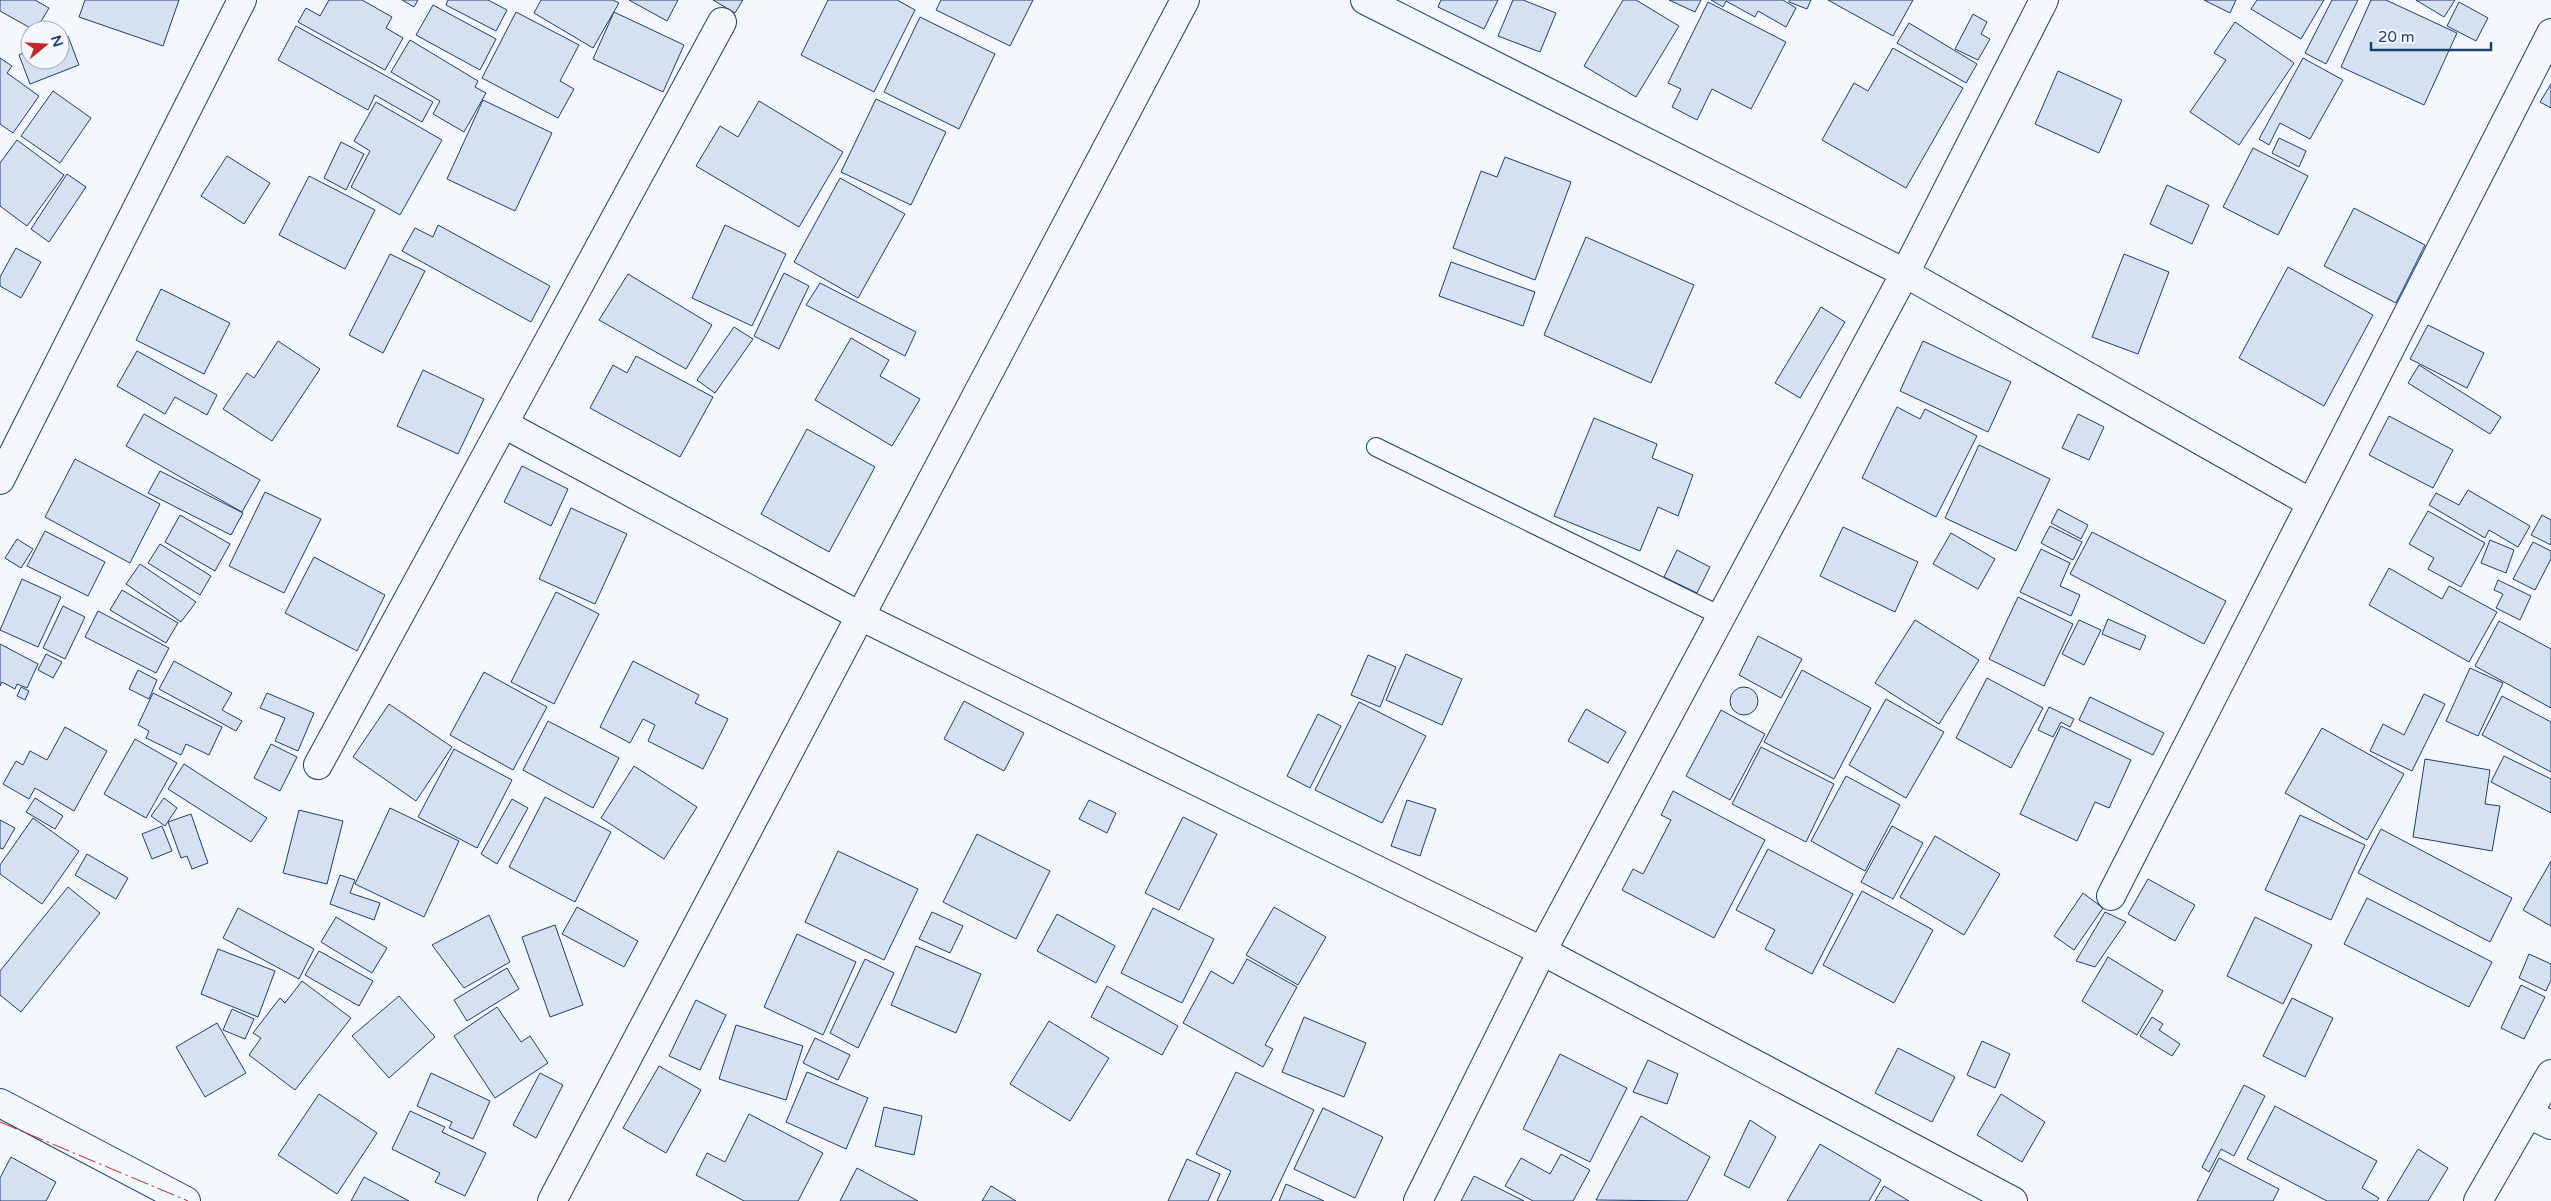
<svg xmlns="http://www.w3.org/2000/svg" width="2551" height="1201" viewBox="0 0 2551 1201" font-family="'Varela Round',sans-serif">
<style>
.building{fill:#d5e0f0;stroke:#1d3f73}
.lines{fill:none;stroke-linecap:round;stroke-linejoin:round}
.service-casing{stroke:#1d3f73;stroke-width:20}
.minor-casing{stroke:#1d3f73;stroke-width:30}
.service{stroke:#f4f7fb;stroke-width:18}
.minor{stroke:#f4f7fb;stroke-width:28}
.power{stroke:#c62828;stroke-width:1;stroke-dasharray:18 4 2.5 4;stroke-linecap:butt}
</style>
<rect width="100%" height="100%" fill="#f4f7fb"/>
<g class="building">
<polygon points="0,0 35,0 49,8 36,30 34,30 0,11"/>
<polygon points="85,0 179,0 163,46 79,17"/>
<polygon points="329,0 362,0 392,17 386,28 403,38 385,70 298,22 306,8 320,16"/>
<polygon points="402,0 418,0 414,7"/>
<polygon points="448,0 488,0 507,10 496,31 446,5"/>
<polygon points="541,0 613,0 619,3 593,48 534,13"/>
<polygon points="629,0 678,0 667,21"/>
<polygon points="713,0 743,0 735,13"/>
<polygon points="828,0 897,0 915,10 874,92 801,55"/>
<polygon points="941,0 1033,0 1010,46 936,10"/>
<polygon points="1441,0 1498,0 1484,29 1438,7"/>
<polygon points="1513,0 1523,0 1556,13 1540,52 1498,36"/>
<polygon points="1623,0 1636,0 1679,26 1636,97 1584,66"/>
<polygon points="1669,0 1701,0 1695,12"/>
<polygon points="1711,0 1783,0 1796,8 1786,27 1758,11 1755,17 1726,1 1723,7"/>
<polygon points="1789,0 1811,0 1807,9 1789,2"/>
<polygon points="1828,0 1913,0 1893,36"/>
<polygon points="2204,0 2236,0 2230,13"/>
<polygon points="2257,0 2324,0 2301,39 2251,9"/>
<polygon points="2332,0 2358,0 2326,64 2305,53"/>
<polygon points="2371,0 2386,0 2457,33 2424,105 2341,67"/>
<polygon points="2416,0 2455,0 2444,17"/>
<polygon points="1708,2 1786,42 1751,109 1712,89 1697,120 1672,107 1681,89 1668,83"/>
<polygon points="2459,2 2488,18 2476,41 2447,26"/>
<polygon points="433,5 496,39 480,70 416,35"/>
<polygon points="516,12 579,45 560,81 574,89 558,118 482,78"/>
<polygon points="614,12 684,45 663,92 593,59"/>
<polygon points="1973,14 1987,22 1981,34 1990,39 1978,60 1955,49"/>
<polygon points="920,17 995,54 959,129 884,92"/>
<polygon points="2235,22 2294,63 2239,145 2190,112 2226,60 2214,53"/>
<polygon points="1909,23 1977,64 1966,83 1897,43"/>
<polygon points="296,26 433,102 422,122 375,95 368,110 278,60"/>
<polygon points="68,36 79,65 30,84 19,55 30,50 30,60 60,60 60,39"/>
<polygon points="410,40 478,81 475,87 486,93 464,132 433,114 440,101 391,72"/>
<polygon points="1893,48 1963,88 1906,188 1822,140 1854,83 1868,91"/>
<polygon points="0,58 12,66 7,73 39,96 13,133 0,124"/>
<polygon points="2303,58 2343,80 2310,139 2280,123 2269,145 2259,139"/>
<polygon points="2058,71 2122,100 2099,153 2035,124"/>
<polygon points="2551,84 2551,108 2540,102"/>
<polygon points="53,91 91,118 60,163 21,136"/>
<polygon points="876,99 946,132 911,205 841,172"/>
<polygon points="483,100 552,133 515,211 447,179"/>
<polygon points="759,101 843,152 799,227 696,166 720,126 738,137"/>
<polygon points="376,102 442,140 400,215 351,187 370,151 354,141"/>
<polygon points="2279,138 2306,151 2299,167 2272,153"/>
<polygon points="17,140 64,175 27,226 0,206 0,163"/>
<polygon points="341,142 364,154 346,190 324,178"/>
<polygon points="2253,148 2308,176 2278,235 2223,207"/>
<polygon points="227,156 270,183 244,224 201,196"/>
<polygon points="1505,157 1571,182 1535,280 1453,248 1481,171 1497,177"/>
<polygon points="67,174 86,187 49,242 31,229"/>
<polygon points="309,176 375,210 345,269 279,235"/>
<polygon points="840,178 905,214 858,298 794,262"/>
<polygon points="2167,185 2209,205 2192,244 2150,224"/>
<polygon points="2354,208 2425,245 2396,303 2324,266"/>
<polygon points="438,225 550,286 531,322 402,251 415,228 433,237"/>
<polygon points="725,225 786,254 752,326 692,298"/>
<polygon points="1586,237 1694,285 1651,383 1544,335"/>
<polygon points="16,248 41,262 21,298 0,286 0,277"/>
<polygon points="390,254 425,271 383,353 349,335"/>
<polygon points="2124,254 2169,272 2138,354 2092,337"/>
<polygon points="1451,262 1535,292 1523,326 1439,296"/>
<polygon points="2288,267 2373,315 2324,406 2239,358"/>
<polygon points="784,273 809,286 779,349 754,336"/>
<polygon points="628,274 712,325 686,369 599,320"/>
<polygon points="820,283 916,332 905,356 806,305"/>
<polygon points="161,289 230,323 204,374 136,340"/>
<polygon points="1821,307 1845,322 1800,398 1775,383"/>
<polygon points="2428,325 2484,353 2467,388 2410,359"/>
<polygon points="734,327 753,339 715,393 697,380"/>
<polygon points="851,338 889,360 880,376 920,399 892,446 815,400"/>
<polygon points="278,341 320,369 272,441 223,409 247,373 254,378"/>
<polygon points="1923,341 2011,382 1988,432 1900,391"/>
<polygon points="137,351 217,395 207,415 175,397 165,414 117,386"/>
<polygon points="636,356 713,397 680,457 590,408 613,365 627,373"/>
<polygon points="2419,365 2501,417 2490,434 2408,383"/>
<polygon points="423,370 484,399 458,454 397,426"/>
<polygon points="1897,407 1920,419 1925,409 1977,436 1936,517 1862,478"/>
<polygon points="144,414 260,480 242,512 126,446"/>
<polygon points="2078,414 2104,427 2089,460 2062,448"/>
<polygon points="2389,416 2453,450 2433,488 2369,455"/>
<polygon points="1594,418 1657,444 1652,458 1693,475 1678,516 1658,507 1640,551 1554,516"/>
<polygon points="807,429 875,467 829,552 761,514"/>
<polygon points="1979,445 2050,479 2016,551 1945,518"/>
<polygon points="75,459 160,504 130,563 45,517"/>
<polygon points="522,466 568,489 551,526 504,502"/>
<polygon points="160,471 243,513 231,535 148,493"/>
<polygon points="2468,490 2530,526 2518,547 2489,530 2485,538 2429,505 2436,493 2459,505"/>
<polygon points="265,492 321,519 284,593 229,566"/>
<polygon points="571,508 627,534 595,604 539,579"/>
<polygon points="2058,509 2088,525 2081,539 2051,523"/>
<polygon points="2428,511 2485,543 2461,587 2428,569 2434,558 2409,544"/>
<polygon points="180,515 230,544 215,571 165,542"/>
<polygon points="2542,515 2551,520 2551,545 2531,535"/>
<polygon points="2050,526 2082,542 2073,560 2041,543"/>
<polygon points="1843,527 1918,562 1895,612 1820,576"/>
<polygon points="45,531 105,562 88,596 27,566"/>
<polygon points="2092,532 2226,601 2204,644 2070,574"/>
<polygon points="1951,533 1995,559 1978,589 1933,564"/>
<polygon points="17,539 33,549 21,568 5,558"/>
<polygon points="2490,540 2514,550 2506,573 2481,563"/>
<polygon points="2533,542 2551,551 2551,559 2535,590 2513,579"/>
<polygon points="160,544 211,576 200,595 148,563"/>
<polygon points="2041,549 2070,563 2060,586 2080,595 2071,616 2020,592"/>
<polygon points="1677,550 1710,567 1697,593 1664,577"/>
<polygon points="314,557 385,595 357,651 285,613"/>
<polygon points="140,564 196,602 181,622 126,584"/>
<polygon points="2389,568 2442,599 2449,586 2497,612 2469,662 2369,605"/>
<polygon points="22,579 61,597 38,647 0,630"/>
<polygon points="2498,580 2531,596 2520,620 2496,608 2503,594 2494,590"/>
<polygon points="122,590 178,623 166,643 110,610"/>
<polygon points="556,592 599,614 554,704 511,682"/>
<polygon points="2018,597 2073,624 2044,686 1989,659"/>
<polygon points="63,606 85,617 65,659 43,648"/>
<polygon points="98,611 169,648 156,673 85,637"/>
<polygon points="2108,619 2146,636 2140,650 2102,634"/>
<polygon points="1915,620 1979,660 1939,724 1875,683"/>
<polygon points="2079,620 2101,630 2084,665 2062,654"/>
<polygon points="2499,621 2551,649 2551,708 2475,666"/>
<polygon points="1758,636 1802,659 1781,698 1739,675"/>
<polygon points="0,644 38,664 27,688 17,684 15,689 2,682 0,686"/>
<polygon points="46,654 62,662 53,678 38,670"/>
<polygon points="1406,654 1462,679 1442,725 1386,700"/>
<polygon points="1368,655 1396,667 1380,707 1351,695"/>
<polygon points="174,661 232,693 222,710 242,721 236,731 159,689"/>
<polygon points="633,661 699,695 695,703 728,719 703,769 648,741 655,725 643,719 630,743 600,727"/>
<polygon points="2470,668 2503,683 2478,736 2446,721"/>
<polygon points="138,670 157,680 149,699 129,689"/>
<polygon points="1802,670 1871,708 1834,779 1764,742"/>
<polygon points="484,672 547,707 513,770 450,735"/>
<polygon points="1987,678 2043,708 2011,768 1956,738"/>
<circle cx="1744" cy="701" r="14"/>
<polygon points="21,687 29,691 25,700 17,696"/>
<polygon points="153,693 222,727 209,755 186,744 181,755 146,738 149,731 138,725"/>
<polygon points="267,693 314,713 298,751 275,741 285,718 260,708"/>
<polygon points="2424,694 2445,704 2412,771 2370,751 2383,724 2404,735"/>
<polygon points="2502,696 2551,722 2551,772 2482,735"/>
<polygon points="2090,697 2164,733 2153,755 2079,720"/>
<polygon points="1886,699 1944,732 1906,798 1849,765"/>
<polygon points="964,701 1024,733 1004,771 944,739"/>
<polygon points="1359,702 1426,736 1382,823 1315,790"/>
<polygon points="389,704 452,747 416,801 353,757"/>
<polygon points="2049,707 2074,719 2070,727 2061,722 2053,737 2038,730"/>
<polygon points="1586,709 1626,732 1608,763 1568,741"/>
<polygon points="1721,710 1765,734 1730,800 1686,776"/>
<polygon points="1318,714 1341,726 1310,788 1287,776"/>
<polygon points="548,721 619,758 593,808 523,770"/>
<polygon points="2061,726 2131,760 2109,808 2095,802 2077,841 2020,814"/>
<polygon points="65,727 107,751 74,811 35,788 29,799 3,784 16,761 23,765 30,751 47,760"/>
<polygon points="2322,728 2404,774 2367,840 2285,793"/>
<polygon points="135,739 177,763 146,818 104,794"/>
<polygon points="271,744 297,757 280,791 254,778"/>
<polygon points="1761,747 1834,784 1806,842 1732,804"/>
<polygon points="454,749 512,780 477,848 418,817"/>
<polygon points="2504,756 2551,779 2551,813 2491,782"/>
<polygon points="2425,759 2490,770 2485,804 2500,806 2492,851 2413,837"/>
<polygon points="184,764 267,818 251,842 168,789"/>
<polygon points="634,766 697,807 664,859 601,818"/>
<polygon points="1846,776 1900,805 1865,871 1811,841"/>
<polygon points="1673,791 1765,840 1714,938 1622,890 1633,869 1643,874 1671,820 1661,815"/>
<polygon points="545,797 611,832 575,902 509,867"/>
<polygon points="35,798 63,816 55,829 26,812"/>
<polygon points="164,798 177,808 165,826 151,816"/>
<polygon points="512,799 528,808 497,864 481,854"/>
<polygon points="1089,800 1116,813 1107,833 1079,819"/>
<polygon points="1407,800 1436,809 1420,856 1391,846"/>
<polygon points="390,808 459,841 424,917 355,884"/>
<polygon points="299,810 343,821 327,884 283,873"/>
<polygon points="191,814 208,863 192,869 187,856 181,858 168,822"/>
<polygon points="2300,815 2365,845 2331,920 2265,890"/>
<polygon points="1183,817 1217,834 1179,910 1145,893"/>
<polygon points="33,818 79,851 42,904 0,874 0,865"/>
<polygon points="0,820 15,828 3,849 0,848"/>
<polygon points="162,826 172,851 152,859 142,834"/>
<polygon points="1892,826 1923,843 1893,899 1861,882"/>
<polygon points="2381,829 2512,898 2490,942 2358,873"/>
<polygon points="977,834 1050,871 1016,939 943,902"/>
<polygon points="1935,836 2000,874 1964,935 1900,897"/>
<polygon points="1768,849 1853,894 1812,974 1765,949 1775,930 1736,910"/>
<polygon points="838,851 918,889 884,960 805,922"/>
<polygon points="87,854 128,878 116,899 75,875"/>
<polygon points="2551,861 2551,926 2523,910"/>
<polygon points="340,875 355,880 350,893 380,903 374,920 330,904"/>
<polygon points="2148,879 2195,905 2175,941 2128,914"/>
<polygon points="68,887 100,913 21,1012 0,995 0,971"/>
<polygon points="1862,891 1933,930 1894,1003 1823,965"/>
<polygon points="2083,893 2103,908 2074,950 2054,936"/>
<polygon points="2367,898 2492,962 2469,1007 2344,944"/>
<polygon points="577,907 638,941 624,967 562,934"/>
<polygon points="1274,907 1326,937 1298,985 1246,955"/>
<polygon points="238,908 314,949 299,979 223,938"/>
<polygon points="1153,908 1214,939 1182,1003 1121,973"/>
<polygon points="932,912 963,926 950,953 919,939"/>
<polygon points="2105,912 2126,922 2095,967 2076,961"/>
<polygon points="1057,914 1115,946 1096,983 1037,951"/>
<polygon points="489,915 510,962 464,988 432,945"/>
<polygon points="336,917 387,948 372,973 321,942"/>
<polygon points="2255,917 2312,945 2283,1004 2227,976"/>
<polygon points="555,925 583,1005 550,1017 522,937"/>
<polygon points="797,934 856,962 823,1035 764,1007"/>
<polygon points="916,946 981,974 956,1033 891,1005"/>
<polygon points="218,949 275,971 258,1017 201,994"/>
<polygon points="319,951 373,981 359,1006 305,975"/>
<polygon points="2529,954 2551,964 2551,980 2546,991 2519,978"/>
<polygon points="2108,957 2163,991 2137,1035 2082,1001"/>
<polygon points="865,959 894,973 858,1048 830,1033"/>
<polygon points="1247,959 1297,987 1265,1045 1273,1049 1263,1067 1183,1023 1211,971 1233,984"/>
<polygon points="507,968 519,989 467,1021 454,1000"/>
<polygon points="302,981 351,1018 295,1090 249,1055 261,1038 253,1033 280,998 285,1003"/>
<polygon points="2521,985 2545,997 2524,1039 2501,1028"/>
<polygon points="1107,986 1178,1026 1162,1055 1091,1017"/>
<polygon points="399,996 435,1037 389,1078 352,1036"/>
<polygon points="2292,998 2333,1018 2305,1077 2263,1056"/>
<polygon points="696,1000 726,1015 700,1070 669,1056"/>
<polygon points="497,1007 521,1042 530,1036 548,1063 495,1098 454,1036"/>
<polygon points="232,1009 254,1019 245,1039 223,1030"/>
<polygon points="1304,1017 1366,1043 1344,1097 1282,1072"/>
<polygon points="2152,1017 2163,1024 2159,1030 2180,1044 2172,1056 2140,1036"/>
<polygon points="1049,1021 1109,1058 1070,1121 1010,1084"/>
<polygon points="217,1023 246,1073 205,1097 176,1047"/>
<polygon points="736,1025 803,1046 786,1100 719,1079"/>
<polygon points="815,1038 850,1055 838,1080 803,1063"/>
<polygon points="1982,1041 2010,1054 1995,1088 1967,1075"/>
<polygon points="1898,1048 1955,1077 1932,1122 1875,1093"/>
<polygon points="1560,1054 1627,1088 1590,1162 1523,1129"/>
<polygon points="1648,1060 1678,1074 1667,1104 1633,1092"/>
<polygon points="659,1066 701,1090 666,1153 623,1128"/>
<polygon points="807,1072 868,1098 846,1149 786,1122"/>
<polygon points="1236,1072 1314,1110 1271,1201 1217,1201 1231,1171 1196,1154"/>
<polygon points="431,1073 490,1101 473,1139 449,1128 452,1122 417,1106"/>
<polygon points="540,1073 563,1085 536,1138 513,1125"/>
<polygon points="2244,1085 2265,1096 2234,1156 2221,1149 2209,1172 2202,1167"/>
<polygon points="319,1094 377,1133 337,1194 278,1155"/>
<polygon points="2001,1094 2045,1122 2022,1162 1977,1135"/>
<polygon points="2275,1106 2377,1161 2362,1188 2379,1198 2377,1201 2327,1201 2247,1159"/>
<polygon points="884,1107 922,1116 914,1155 875,1146"/>
<polygon points="1323,1108 1383,1137 1355,1198 1294,1169"/>
<polygon points="410,1111 445,1127 442,1132 486,1153 465,1196 435,1182 440,1173 392,1149"/>
<polygon points="749,1114 823,1153 798,1201 744,1201 696,1175 707,1153 725,1162"/>
<polygon points="1641,1116 1710,1157 1687,1201 1596,1200"/>
<polygon points="1750,1120 1776,1137 1749,1188 1724,1175"/>
<polygon points="1820,1144 1881,1180 1869,1201 1787,1201"/>
<polygon points="2418,1149 2448,1168 2428,1201 2387,1201"/>
<polygon points="1561,1154 1590,1170 1573,1201 1533,1201 1505,1186 1521,1158 1550,1174"/>
<polygon points="11,1157 56,1182 46,1201 0,1201 0,1178"/>
<polygon points="2219,1158 2279,1189 2273,1201 2197,1201"/>
<polygon points="1187,1159 1220,1174 1208,1201 1168,1201"/>
<polygon points="857,1168 918,1201 840,1201"/>
<polygon points="1474,1176 1524,1201 1461,1201"/>
<polygon points="364,1177 409,1201 351,1201"/>
<polygon points="1286,1184 1324,1201 1279,1201"/>
<polygon points="991,1186 1016,1201 982,1201"/>
<polygon points="1884,1186 1909,1201 1875,1201"/>
</g>
<g class="lines">
<g class="service-casing">
<polyline id="service" points="1376,447 1721,616"/>
</g>
<g class="minor-casing">
<g id="minor">
<polyline points="1365,0 1905,273 2311,503"/>
<polyline points="504,424 860,616 1542,951 2013,1201"/>
<polyline points="0,480 242,0"/>
<polyline points="318,765 722,22"/>
<polyline points="2111,896 2551,33"/>
<polyline points="0,1103 186,1201"/>
<polyline points="2528,1114 2551,1125"/>
<polyline points="552,1201 1185,0"/>
<polyline points="1418,1201 1542,951 1905,273 2044,0"/>
<polyline points="2478,1201 2551,1074"/>
</g>
</g>
<use href="#service" class="service"/>
<use href="#minor" class="minor"/>
<polyline class="power" points="0,1122 188,1201"/>
</g>
<g transform="translate(45 45) rotate(72)"><circle r="24" fill="#f4f7fb" stroke="#9eadc5"/>
<path d="M0-4L9 19L0 12L-9 19Z" fill="#c62828"/>
<text y="-8" font-size="14" font-weight="bold" text-anchor="middle" fill="#1d3f73">N</text>
</g>
<path d="M2371 42v8h120v-8" fill="none" stroke="#1d3f73" stroke-width="2.5"/>
<text x="2378" y="42" font-size="15" fill="#1d3f73" stroke="#f4f7fb" stroke-width="4" paint-order="stroke">20 m</text>
</svg>
